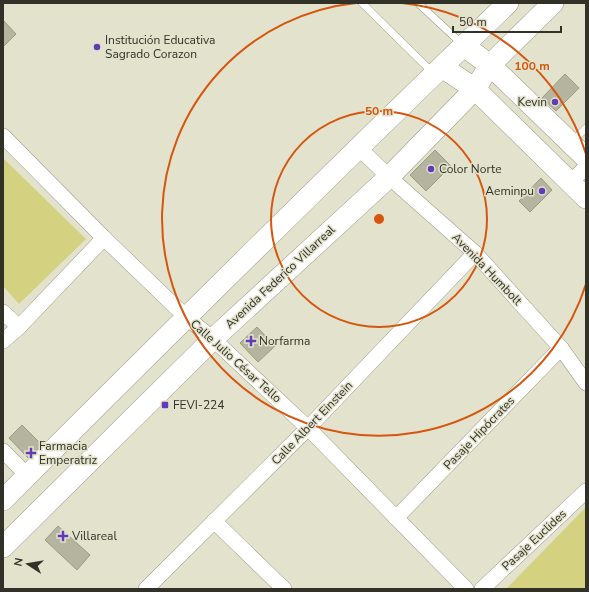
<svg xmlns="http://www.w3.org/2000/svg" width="589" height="592" viewBox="0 0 589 592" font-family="'Nunito Sans',sans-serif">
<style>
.green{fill:#d4d280}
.building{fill:#b4b49f;stroke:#9a9a85}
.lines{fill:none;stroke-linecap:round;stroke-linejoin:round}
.lane-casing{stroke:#9d9d88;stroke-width:8}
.street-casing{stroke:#9d9d88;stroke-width:16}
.secondary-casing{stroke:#9d9d88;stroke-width:22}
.lane{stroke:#fff;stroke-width:7}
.street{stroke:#fff;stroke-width:15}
.secondary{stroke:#fff;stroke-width:21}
.ring{fill:none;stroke:#d6550f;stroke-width:2}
.poi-dot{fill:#613cb4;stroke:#e3e3cd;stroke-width:1.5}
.labels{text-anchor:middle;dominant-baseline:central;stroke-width:3;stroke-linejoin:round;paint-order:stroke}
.poi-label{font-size:12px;fill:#313128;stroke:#e3e3cd;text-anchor:start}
.street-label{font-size:12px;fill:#313128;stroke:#e3e3cd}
.centre{fill:#d6550f;stroke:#e3e3cd;stroke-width:2}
.ring-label{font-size:12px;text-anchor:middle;font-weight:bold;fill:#d6550f;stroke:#e3e3cd;stroke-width:3;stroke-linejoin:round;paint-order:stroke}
</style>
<rect width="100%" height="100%" fill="#e3e3cd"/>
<g class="green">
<polygon points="3,158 86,239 19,304 3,286"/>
<polygon points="586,507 586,589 506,589"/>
</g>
<g class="building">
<polygon points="3,20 16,34 3,47"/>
<polygon points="565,74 579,88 556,111 542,98"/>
<polygon points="435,150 451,166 426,191 410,175"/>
<polygon points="541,178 552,190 530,212 519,201"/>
<polygon points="257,327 275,346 258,362 240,343"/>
<polygon points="22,425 42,445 28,458 9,438"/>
<polygon points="58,526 90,555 77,570 45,540"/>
</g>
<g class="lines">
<g class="lane-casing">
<g id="lane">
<polyline points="362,3 433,73"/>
<polyline points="418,3 462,44"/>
<polyline points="572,142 586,128"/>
</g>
</g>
<g class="street-casing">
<g id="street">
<polyline points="3,136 104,238 186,317 213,339 308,428 466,589"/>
<polyline points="359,148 389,177 475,253 561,348 586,383"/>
<polyline points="570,183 586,167"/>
<polyline points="3,312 19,327"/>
<polyline points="3,341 19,327 104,238"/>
<polyline points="3,451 27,475"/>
<polyline points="396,518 561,348"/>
<polyline points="214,521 284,589"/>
<polyline points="146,589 308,428 475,253"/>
<polyline points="482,589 586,491"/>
</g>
</g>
<g class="secondary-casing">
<g id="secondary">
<polyline points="464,46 490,65 586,158"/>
<polyline points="442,67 475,89 586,198"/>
<path d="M3,500C170,333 338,166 508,3"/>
<polyline points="3,547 213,339 389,177 475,89 490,65 553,3"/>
</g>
</g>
<use href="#lane" class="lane"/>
<use href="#street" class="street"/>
<use href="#secondary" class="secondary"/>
</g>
<g class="ring">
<circle cx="379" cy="219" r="108"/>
<path d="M586 284A217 217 0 1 1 356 3M402 3A217 217 0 0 1 586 154"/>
</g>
<g class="poi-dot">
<circle cx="97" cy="47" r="4"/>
<circle cx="555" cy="102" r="4"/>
<circle cx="431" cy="169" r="4"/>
<circle cx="542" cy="191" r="4"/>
<path d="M249 335h4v4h4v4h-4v4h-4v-4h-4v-4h4z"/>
<rect x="161" y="401" width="8" height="8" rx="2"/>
<path d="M29 447h4v4h4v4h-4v4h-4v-4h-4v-4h4z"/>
<path d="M61 530h4v4h4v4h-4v4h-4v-4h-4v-4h4z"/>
</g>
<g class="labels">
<g class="poi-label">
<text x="105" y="40">Institución Educativa<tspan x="105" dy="14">Sagrado Corazon</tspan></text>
<text x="547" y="102" text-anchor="end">Kevin</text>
<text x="439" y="169">Color Norte</text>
<text x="534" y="191" text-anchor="end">Aeminpu</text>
<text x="259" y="341">Norfarma</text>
<text x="173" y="405">FEVI-224</text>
<text x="39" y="446">Farmacia<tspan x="39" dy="14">Emperatriz</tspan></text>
<text x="72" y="536">Villareal</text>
</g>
<g class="street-label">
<text transform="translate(487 269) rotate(46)">Avenida Humbolt</text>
<text transform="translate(280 277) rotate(-43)">Avenida Federico Villarreal</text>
<text transform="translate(236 361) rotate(42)">Calle Julio César Tello</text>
<text transform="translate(312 423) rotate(-46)">Calle Albert Einstein</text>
<text transform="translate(479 433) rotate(-46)">Pasaje Hipócrates</text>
<text transform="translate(534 540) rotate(-43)">Pasaje Euclides</text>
</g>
</g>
<circle cx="379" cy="219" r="6" class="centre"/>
<g class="ring-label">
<text x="532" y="70">100 m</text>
<text x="379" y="115">50 m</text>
</g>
<rect width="589" height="592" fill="none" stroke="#313128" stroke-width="8"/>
<g transform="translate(28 564) rotate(282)" stroke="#e3e3cd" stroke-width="3" paint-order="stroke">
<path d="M0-3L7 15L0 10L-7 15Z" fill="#313128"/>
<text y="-6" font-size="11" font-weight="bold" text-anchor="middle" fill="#313128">N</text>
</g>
<path d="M453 26v6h108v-6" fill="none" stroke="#313128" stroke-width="2"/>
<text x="459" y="26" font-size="12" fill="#313128" stroke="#e3e3cd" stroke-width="3" paint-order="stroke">50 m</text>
</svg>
